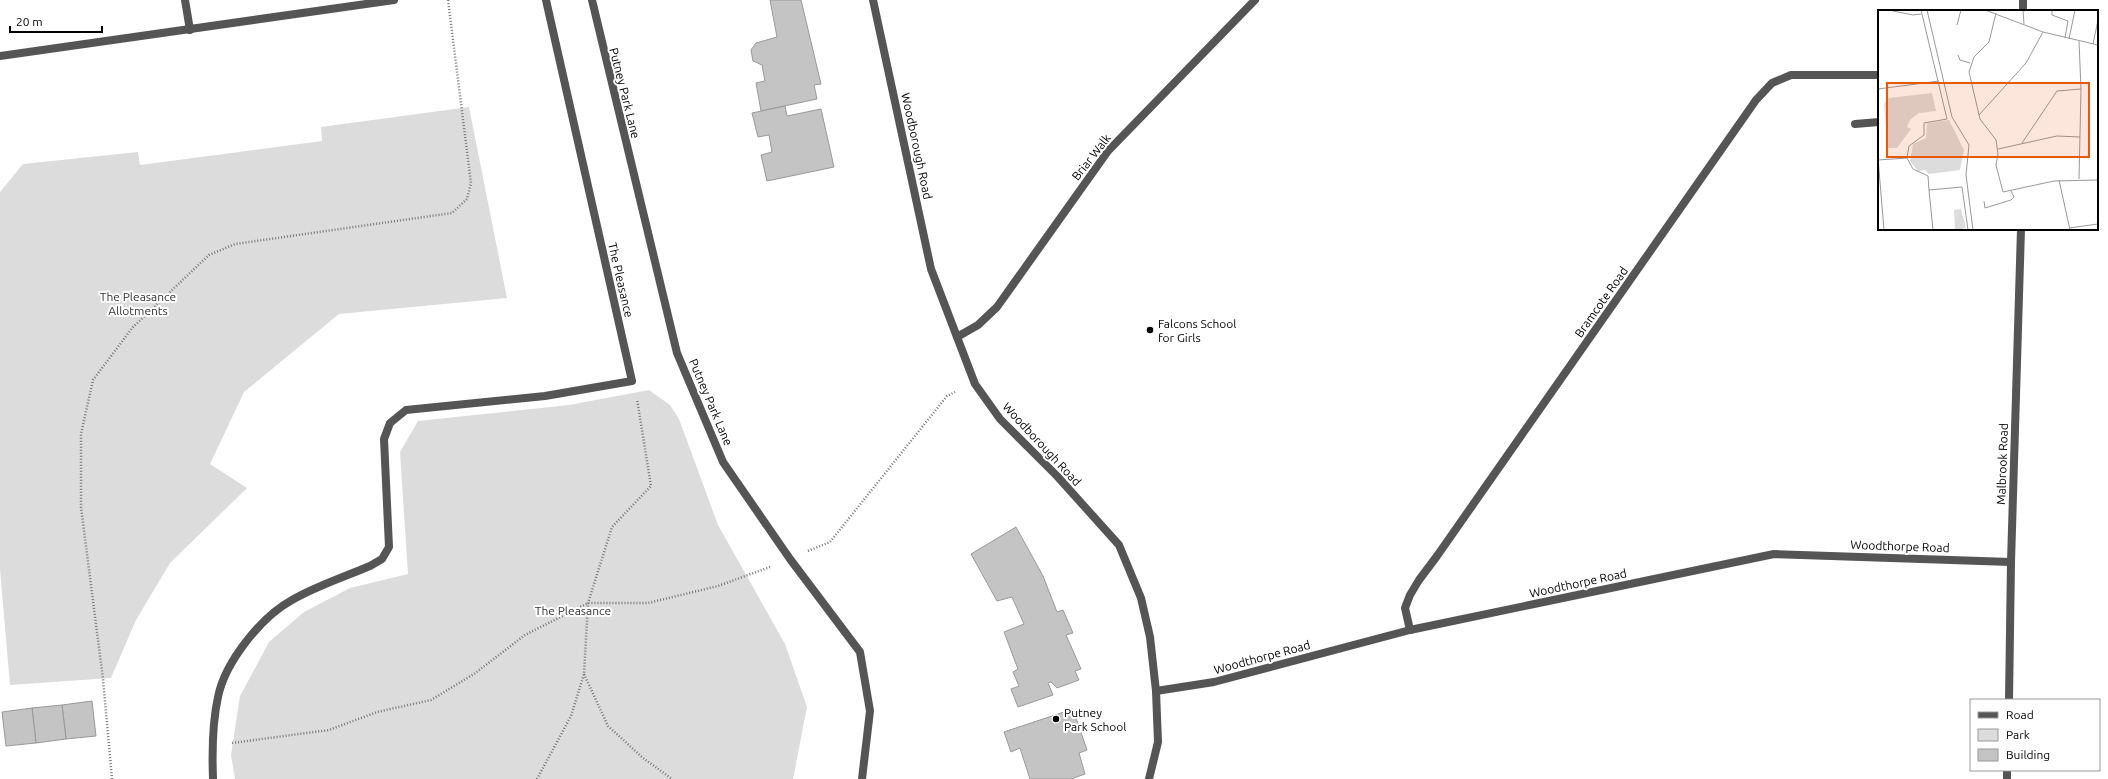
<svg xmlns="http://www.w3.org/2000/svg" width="2108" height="779" viewBox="0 0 2108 779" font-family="Ubuntu,sans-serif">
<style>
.green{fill:#dcdcdc}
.building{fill:#c4c4c4;stroke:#999}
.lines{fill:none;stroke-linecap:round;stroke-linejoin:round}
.path{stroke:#777;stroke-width:2.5;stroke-dasharray:1 2;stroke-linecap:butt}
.service{stroke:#555;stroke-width:8}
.minor{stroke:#555;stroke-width:8}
.poi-dot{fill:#000;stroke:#fff;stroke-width:1.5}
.labels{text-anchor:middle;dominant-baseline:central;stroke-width:4;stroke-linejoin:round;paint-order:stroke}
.street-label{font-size:12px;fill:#000;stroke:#fff}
.park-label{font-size:12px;fill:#333;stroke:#fff}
.poi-label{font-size:12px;fill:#000;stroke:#fff;text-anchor:start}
.inset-road{fill:none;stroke:#999;stroke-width:1}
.view{fill:#e8590c;fill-opacity:0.15;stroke:#e8590c;stroke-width:2}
.inset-edge{fill:none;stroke:#000;stroke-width:2}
</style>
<rect width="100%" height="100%" fill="#fff"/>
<g class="green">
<polygon points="469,107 507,298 339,314 244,392 210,464 247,488 170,563 136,620 111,678 10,685 0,569 0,192 23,164 138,152 140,165 322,141 321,127"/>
<polygon points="649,390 670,405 679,419 718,525 785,644 807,707 793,779 235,779 231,755 240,696 269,642 304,612 350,588 408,574 400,452 418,421 569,405"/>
</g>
<g class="building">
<polygon points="770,0 801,0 821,84 814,85 817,99 761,111 756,83 765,81 762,65 753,61 751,50 756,43 777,37"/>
<polygon points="785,106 787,116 821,109 834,167 767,181 761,155 772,152 769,135 758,137 752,113"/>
<polygon points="1016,527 1043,576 1057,612 1063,610 1073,633 1066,635 1081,669 1075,671 1079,680 1057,688 1051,682 1048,683 1053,695 1018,707 1011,689 1019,686 1013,672 1018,669 1004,632 1024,624 1012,597 997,601 971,554"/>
<polygon points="92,701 96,736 66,739 62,705"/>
<polygon points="62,705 66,739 36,743 32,708"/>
<polygon points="32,708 36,743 6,746 2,712"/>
<polygon points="1073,709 1087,750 1079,753 1085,774 1071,779 1030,779 1020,748 1011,752 1004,732"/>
</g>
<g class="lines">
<g class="path">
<polyline points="808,551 830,542 947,396 955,392"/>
<polyline points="584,674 608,726 643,758 672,779"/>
<polyline points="232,743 329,730 377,712 431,700 474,674 525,635 588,603 648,603 718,586 770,567"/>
<polyline points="112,779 103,679 81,507 81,434 93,380 133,327 209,255 235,244 452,213 467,199 471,183 448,0"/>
<polyline points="537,779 571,716 584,674 588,603 612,527 651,486 637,399"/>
</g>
<g class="service">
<polyline points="185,0 190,30"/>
<polyline points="1855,124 1879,122"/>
</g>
<g class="minor">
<polyline points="592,0 677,353 723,462 790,559 860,652 870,711 862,779"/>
<polyline points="873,0 931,269 975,384 1000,419 1057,476 1119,545 1141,598 1150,637 1156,691 1158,742 1149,779"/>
<polyline points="2023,0 2023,11"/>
<polyline points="0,56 394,0"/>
<polyline points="957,337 978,325 997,307 1108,151 1255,0"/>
<polyline points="1410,630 1405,608 1410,595 1419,580 1437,556 1756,100 1772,83 1791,75 1879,75"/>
<polyline points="1156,691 1214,682 1410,630 1774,554 2011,562"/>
<polyline points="2009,700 2011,562 2021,229"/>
<path d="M213,779C212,752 212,724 218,697C225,662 261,617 292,600C316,586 344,577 370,566L382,559L389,547L384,439L390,423L406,410L545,396L632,381L546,0"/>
<polyline points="2007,779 2007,770"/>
</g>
</g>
<g class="poi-dot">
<circle cx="1150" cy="330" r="4"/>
<circle cx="1056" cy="719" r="4"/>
</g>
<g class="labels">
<g class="street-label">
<text transform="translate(625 93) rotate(76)">Putney Park Lane</text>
<text transform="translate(917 146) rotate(78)">Woodborough Road</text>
<text transform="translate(1091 157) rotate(-52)">Briar Walk</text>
<text transform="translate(621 280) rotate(77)">The Pleasance</text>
<text transform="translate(1601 302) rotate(-55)">Bramcote Road</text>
<text transform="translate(711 402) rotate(67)">Putney Park Lane</text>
<text transform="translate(1042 444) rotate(47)">Woodborough Road</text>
<text transform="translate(2002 464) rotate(-88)">Malbrook Road</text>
<text transform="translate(1900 546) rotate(2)">Woodthorpe Road</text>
<text transform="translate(1578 583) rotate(-12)">Woodthorpe Road</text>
<text transform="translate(1262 657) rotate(-15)">Woodthorpe Road</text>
</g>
<g class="park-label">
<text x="138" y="296">The Pleasance<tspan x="138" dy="14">Allotments</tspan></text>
<text x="573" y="610">The Pleasance</text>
</g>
<g class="poi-label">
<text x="1158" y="323">Falcons School<tspan x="1158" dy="14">for Girls</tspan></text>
<text x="1064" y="712">Putney<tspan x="1064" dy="14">Park School</tspan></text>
</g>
</g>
<g transform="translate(1878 10)">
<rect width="220" height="220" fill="#fff"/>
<path d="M54,83L58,101L41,103L32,110L29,117L33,119L19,138H10L6,94L11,88ZM71,110L86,140L82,160L51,164L47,160L40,161L32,151L35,134L48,128L49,113ZM83,199L88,218L77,220L76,200Z" fill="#dcdcdc"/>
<path class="inset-road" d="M49,0L74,107L91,135L88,165L95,220M107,0L165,22L220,35M145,0L146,14M174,0V5L190,11L187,28M15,1L35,5L43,4M118,3L111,32L96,47L91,62L102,109L118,130L120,144L118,155L125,182L176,171L220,170M79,15L83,0M191,29L197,0M215,34L220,10M80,45L82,50L92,53M0,79L61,71M101,105L148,53L165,22M144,133L179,81L203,79M120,139L179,126L202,127M0,148L6,220M29,148L31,136L46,125V113L69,109L43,0M0,150L29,148L35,159L50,166L51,180L84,177L90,220M201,169L203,79L201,31M181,170L192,220M51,180L55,220M106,191L107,198L133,190L136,187L133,181M191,218L220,214"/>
<path class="view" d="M9,73H211V147H9Z"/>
<rect width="220" height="220" class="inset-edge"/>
</g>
<rect x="1970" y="699" width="130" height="72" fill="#ffffff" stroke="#999999"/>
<rect x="1978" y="712" width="20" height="6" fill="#555555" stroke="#999999"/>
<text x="2006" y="719" font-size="12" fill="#000000">Road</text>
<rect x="1978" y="729" width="20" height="12" fill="#dcdcdc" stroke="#999999"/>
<text x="2006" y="739" font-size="12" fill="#000000">Park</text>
<rect x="1978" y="749" width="20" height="12" fill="#c4c4c4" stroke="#999999"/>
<text x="2006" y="759" font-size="12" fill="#000000">Building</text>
<path d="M10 26v6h92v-6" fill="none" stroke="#000000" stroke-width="2"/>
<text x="16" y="26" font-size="12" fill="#000000" stroke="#ffffff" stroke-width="3" paint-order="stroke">20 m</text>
</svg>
